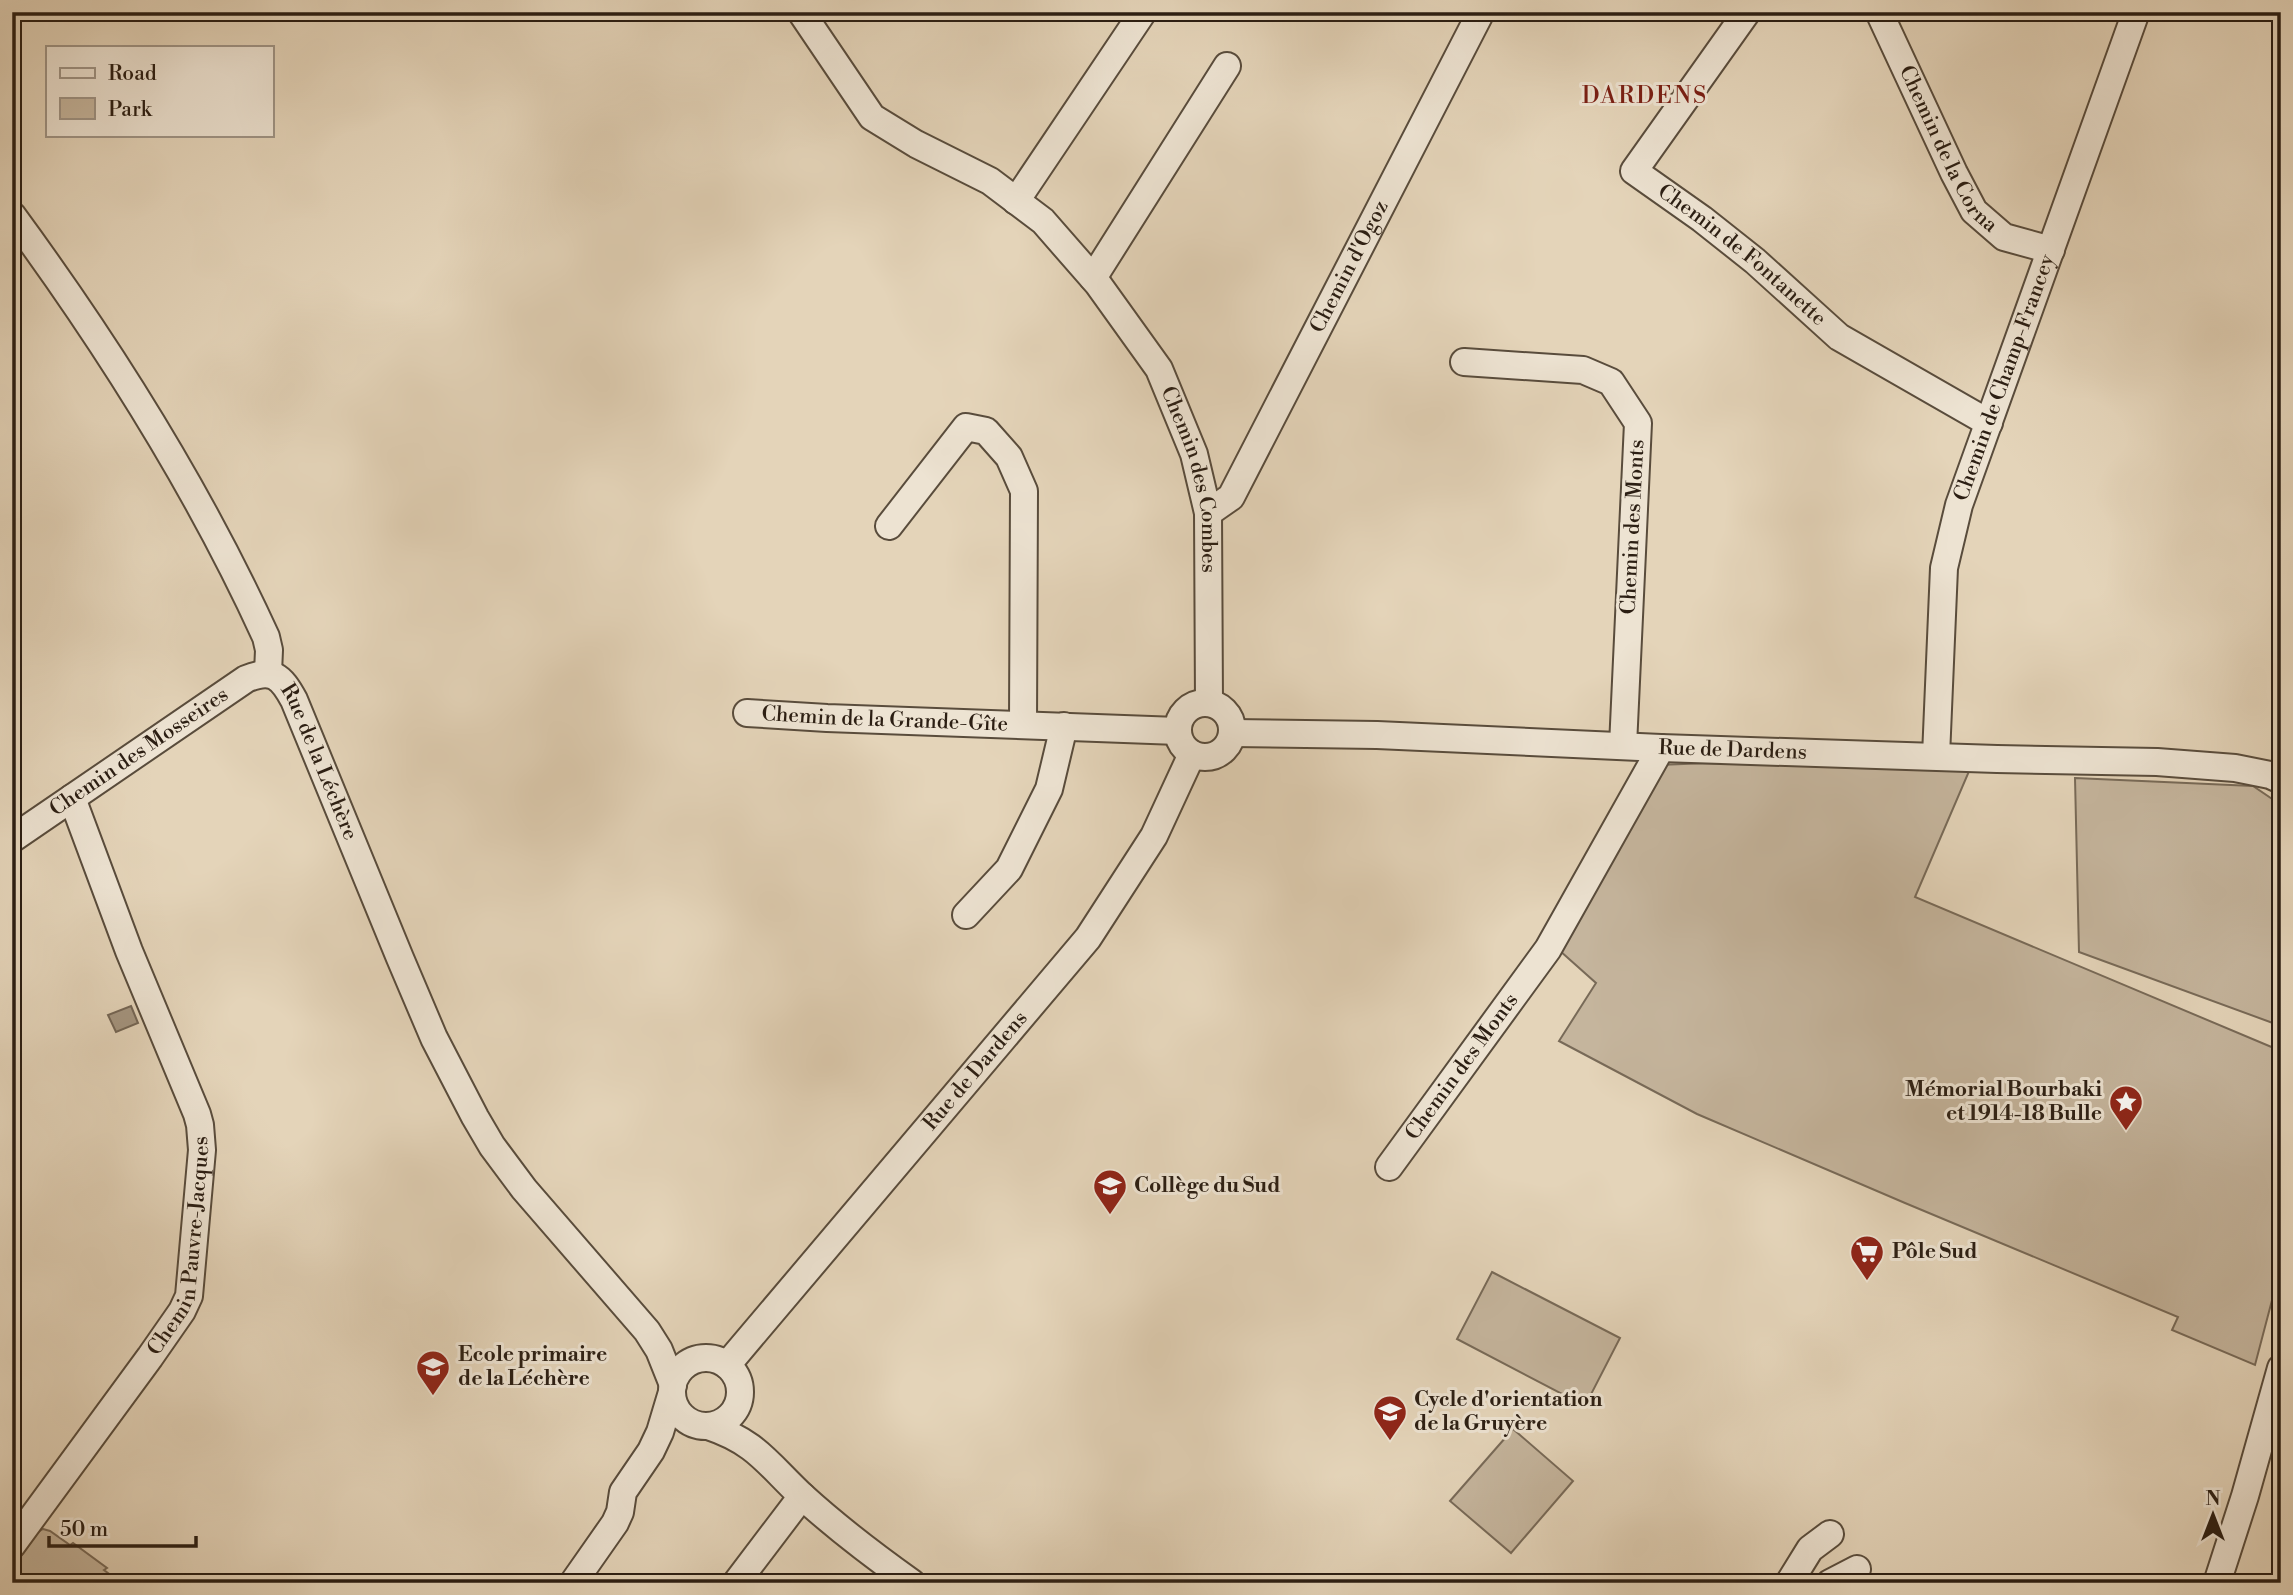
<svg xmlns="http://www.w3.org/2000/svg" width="2293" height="1595" viewBox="0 0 2293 1595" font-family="'Libre Bodoni',serif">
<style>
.green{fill:#c5b59d;stroke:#786a58;stroke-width:2}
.water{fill:#a59681;stroke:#746655;stroke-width:2}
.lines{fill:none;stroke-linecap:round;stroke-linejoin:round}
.minor-casing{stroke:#594c3c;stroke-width:30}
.minor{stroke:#ede3d2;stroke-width:26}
.labels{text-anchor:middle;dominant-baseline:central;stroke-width:6;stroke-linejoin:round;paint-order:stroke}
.street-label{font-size:21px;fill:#2b1e13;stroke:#ede3d2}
.poi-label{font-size:21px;font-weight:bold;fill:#2b1e13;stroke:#ede3d2;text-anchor:start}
.neighbourhood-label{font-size:23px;letter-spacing:2px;fill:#7a1f14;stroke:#ede3d2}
</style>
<rect width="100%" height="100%" fill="#e4d4b9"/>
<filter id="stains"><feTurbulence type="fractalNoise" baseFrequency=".00286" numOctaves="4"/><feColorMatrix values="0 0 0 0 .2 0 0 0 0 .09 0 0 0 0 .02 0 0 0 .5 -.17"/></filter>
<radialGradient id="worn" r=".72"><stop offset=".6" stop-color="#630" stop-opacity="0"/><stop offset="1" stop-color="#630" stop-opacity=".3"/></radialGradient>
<g class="green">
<polygon points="1709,763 1970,769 1915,897 2281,1051 2281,1266 2255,1365 2172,1330 2178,1317 1905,1203 1697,1114 1559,1041 1596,983 1559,950 1658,765"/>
<polygon points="2075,778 2253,786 2281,805 2281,1026 2079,952"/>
<polygon points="1492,1272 1620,1338 1585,1406 1457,1339"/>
<polygon points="1513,1429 1573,1481 1511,1553 1450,1501"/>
<polygon points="43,1529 50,1531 70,1545 73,1543 107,1568 104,1570 121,1583 12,1583 12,1569 38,1532"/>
</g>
<polygon class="water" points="131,1006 138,1023 116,1032 108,1015"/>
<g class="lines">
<g class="minor-casing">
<g id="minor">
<path id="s1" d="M801,12L872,117L916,144L990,181L1043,221L1098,284L1159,369L1194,454L1208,513L1209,703"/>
<path id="s2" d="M1747,12L1634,171L1702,219L1755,261L1839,337L1989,423"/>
<path id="s3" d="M1879,12L1954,173L1974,211L2004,237L2051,250"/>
<polyline points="1016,201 1143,12"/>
<path d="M12,215C109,347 198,488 266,637L269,650L268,673"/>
<polyline points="1093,278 1227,66"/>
<polyline points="1464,362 1583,370 1611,382 1638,423 1623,746"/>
<path id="s4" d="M1208,513L1231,497L1481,12"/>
<polyline points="889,526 966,427 986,431 1009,457 1024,491 1023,725"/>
<circle cx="1205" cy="730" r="27"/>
<path id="s5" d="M747,713L827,718L1178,731"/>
<path id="s6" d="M1233,733L1377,735L1661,748L1997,759L2157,762L2235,768L2270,775L2281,780"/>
<path id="s7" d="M1936,756L1944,568L1959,505L2136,12"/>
<path id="s8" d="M12,839L246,679C272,668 281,676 294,700L400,958L434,1038L475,1117L492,1146L524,1189L647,1331L659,1350L673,1385"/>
<polyline points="966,915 1009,869 1049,789 1064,726"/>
<path id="s9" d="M1389,1167L1548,949L1661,748"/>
<circle cx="706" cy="1392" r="34"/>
<path id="s10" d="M727,1365L1088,938L1154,836L1192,754"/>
<path d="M708,1426C756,1442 767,1463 802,1496C836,1527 874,1556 912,1583"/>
<path id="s11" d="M12,1545L150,1357L182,1311L189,1296L202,1150L200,1125L197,1114L129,951L72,798"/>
<polyline points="573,1583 615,1523 620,1512 623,1492 651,1451 660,1432 672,1392"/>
<polyline points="736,1583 802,1496"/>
<polyline points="1789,1583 1810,1549 1830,1534"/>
<polyline points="1830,1583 1857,1569"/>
<polyline points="2217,1583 2245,1496 2281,1368"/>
</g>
</g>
<use href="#minor" class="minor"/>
</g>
<defs>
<g id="sight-pin" transform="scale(1.75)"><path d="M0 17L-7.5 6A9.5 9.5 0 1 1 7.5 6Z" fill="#8f2418" stroke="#ede3d2"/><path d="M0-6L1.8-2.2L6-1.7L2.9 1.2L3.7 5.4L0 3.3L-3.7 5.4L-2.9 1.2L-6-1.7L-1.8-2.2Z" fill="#fff"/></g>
<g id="school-pin" transform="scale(1.75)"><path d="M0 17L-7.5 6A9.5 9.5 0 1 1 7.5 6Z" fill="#8f2418" stroke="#ede3d2"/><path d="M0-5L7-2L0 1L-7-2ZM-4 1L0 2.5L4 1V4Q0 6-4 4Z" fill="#fff"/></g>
<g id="supermarket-pin" transform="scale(1.75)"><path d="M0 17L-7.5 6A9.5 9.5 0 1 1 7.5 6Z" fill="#8f2418" stroke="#ede3d2"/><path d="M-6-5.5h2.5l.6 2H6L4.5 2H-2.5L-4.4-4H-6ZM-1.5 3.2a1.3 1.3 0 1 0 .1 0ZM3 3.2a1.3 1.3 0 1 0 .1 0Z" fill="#fff"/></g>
</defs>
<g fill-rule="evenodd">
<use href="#sight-pin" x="2126" y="1102"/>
<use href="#school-pin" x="1110" y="1186"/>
<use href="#supermarket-pin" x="1867" y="1252"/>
<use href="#school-pin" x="433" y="1367"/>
<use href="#school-pin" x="1390" y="1412"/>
</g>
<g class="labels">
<g class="street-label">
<text stroke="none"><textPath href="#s3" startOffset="154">Chemin de la Corna</textPath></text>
<text stroke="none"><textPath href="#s2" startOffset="332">Chemin de Fontanette</textPath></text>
<text stroke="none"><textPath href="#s4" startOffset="287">Chemin d'Ogoz</textPath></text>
<text stroke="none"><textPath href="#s7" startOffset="388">Chemin de Champ-Francey</textPath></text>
<text stroke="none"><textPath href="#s1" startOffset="632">Chemin des Combes</textPath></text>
<text transform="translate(1633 527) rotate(-87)">Chemin des Monts</text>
<text stroke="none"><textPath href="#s5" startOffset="138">Chemin de la Grande-Gîte</textPath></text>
<text stroke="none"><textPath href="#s6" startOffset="500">Rue de Dardens</textPath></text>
<text stroke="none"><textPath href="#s8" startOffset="154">Chemin des Mosseires</textPath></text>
<text stroke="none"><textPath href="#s8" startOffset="411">Rue de la Léchère</textPath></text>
<text stroke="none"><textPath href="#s9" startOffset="124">Chemin des Monts</textPath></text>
<text stroke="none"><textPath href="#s10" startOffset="385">Rue de Dardens</textPath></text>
<text stroke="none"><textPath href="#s11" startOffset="352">Chemin Pauvre-Jacques</textPath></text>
</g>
<g class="poi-label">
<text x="2102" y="1090" text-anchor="end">Mémorial Bourbaki<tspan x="2102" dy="24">et 1914-18 Bulle</tspan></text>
<text x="1134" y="1186">Collège du Sud</text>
<text x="1892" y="1252">Pôle Sud</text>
<text x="458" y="1355">Ecole primaire<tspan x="458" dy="24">de la Léchère</tspan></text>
<text x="1414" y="1400">Cycle d'orientation<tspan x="1414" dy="24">de la Gruyère</tspan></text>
</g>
<g class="neighbourhood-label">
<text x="1645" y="96">DARDENS</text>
</g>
</g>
<rect width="2293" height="1595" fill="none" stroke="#e4d4b9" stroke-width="42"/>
<rect x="14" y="14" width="2265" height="1567" fill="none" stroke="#2b1e13" stroke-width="3.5"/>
<rect x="21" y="21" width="2251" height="1553" fill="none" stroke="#2b1e13" stroke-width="2"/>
<rect x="46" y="46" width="228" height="91" fill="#ede3d2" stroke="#9f9486" stroke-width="2"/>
<rect x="60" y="68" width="35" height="10" fill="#ede3d2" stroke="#9f9486" stroke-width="2"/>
<text x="108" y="80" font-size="21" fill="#2b1e13">Road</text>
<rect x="60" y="98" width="35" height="21" fill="#c5b59d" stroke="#9f9486" stroke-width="2"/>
<text x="108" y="116" font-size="21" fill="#2b1e13">Park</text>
<g transform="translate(2213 1515)" stroke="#ede3d2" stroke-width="5" paint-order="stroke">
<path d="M0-5L12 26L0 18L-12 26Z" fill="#2b1e13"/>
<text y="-10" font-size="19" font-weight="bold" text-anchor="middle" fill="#2b1e13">N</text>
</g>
<path d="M49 1536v10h147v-10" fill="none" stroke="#2b1e13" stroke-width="3.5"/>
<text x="60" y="1536" font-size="21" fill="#2b1e13" stroke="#ede3d2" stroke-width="5" paint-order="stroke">50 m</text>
<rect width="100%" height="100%" filter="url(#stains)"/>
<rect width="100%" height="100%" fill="url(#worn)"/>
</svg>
